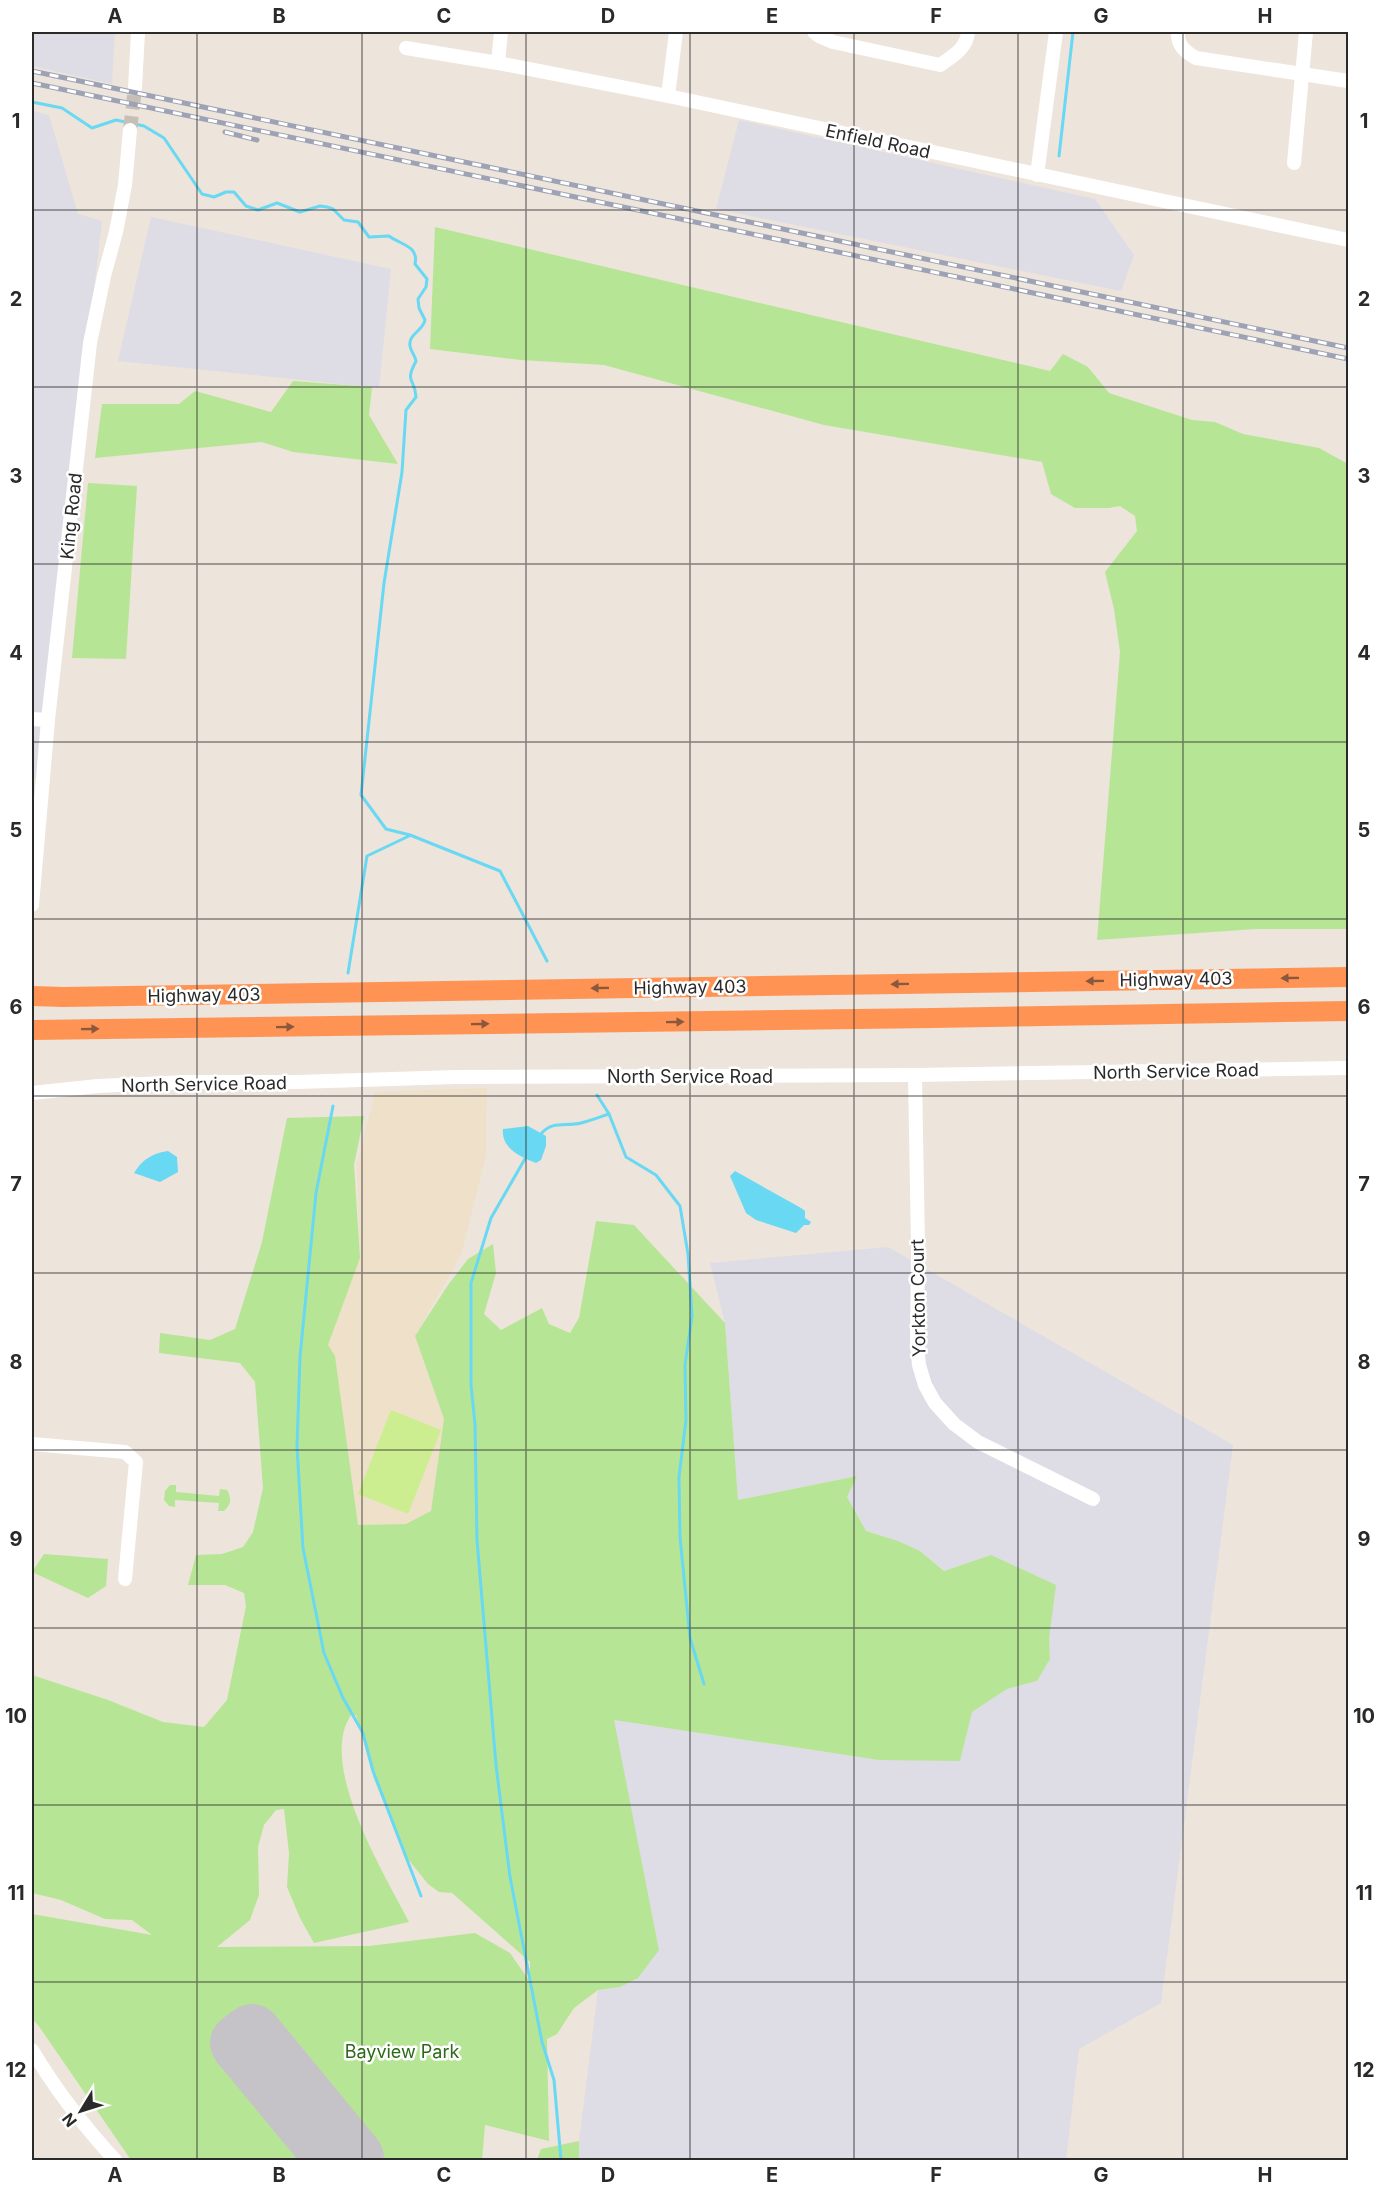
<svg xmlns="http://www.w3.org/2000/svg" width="1380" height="2192" viewBox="0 0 1380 2192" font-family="Inter,sans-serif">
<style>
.industrial{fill:#dedce5}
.education{fill:#efe0c9}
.green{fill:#b6e695;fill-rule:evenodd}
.pitch{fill:#ccee90}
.water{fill:#69d8f3}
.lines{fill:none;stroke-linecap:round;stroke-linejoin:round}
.stream{stroke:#69d8f3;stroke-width:3}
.runway{stroke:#c6c3c8;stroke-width:60}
.minor-tunnel{stroke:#c6bfb8;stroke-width:14;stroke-dasharray:14 7;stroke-linecap:butt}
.minor{stroke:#fff;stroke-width:14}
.highway{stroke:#ff9354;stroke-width:20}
.rail-casing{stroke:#9ea2b5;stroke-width:5}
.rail{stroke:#fff;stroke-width:3;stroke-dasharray:9;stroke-linecap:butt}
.oneway{fill:#8a593d}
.grid{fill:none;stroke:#2a2a2a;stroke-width:1.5;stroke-opacity:0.55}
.labels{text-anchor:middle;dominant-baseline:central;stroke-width:5;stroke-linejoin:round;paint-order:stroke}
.street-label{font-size:18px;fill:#2a2a2a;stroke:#fff}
.park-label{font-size:18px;fill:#2d6a17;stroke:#fff}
.neatline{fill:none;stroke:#2a2a2a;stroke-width:2}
.grid-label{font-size:20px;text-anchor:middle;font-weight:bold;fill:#2a2a2a}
</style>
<rect width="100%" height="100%" fill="#ede4db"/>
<g class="industrial">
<polygon points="32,32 115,32 112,84 32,66"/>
<polygon points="32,111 49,115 78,214 102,221 37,779 32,778"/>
<polygon points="739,120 1095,199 1134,255 1121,291 716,209"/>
<polygon points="151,217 391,269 379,388 118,361"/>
<polygon points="888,1247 1233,1445 1161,2003 1079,2049 1066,2160 579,2160 579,2141 598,1990 620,1987 659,1949 613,1720 879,1760 972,1712 1007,1689 1037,1681 1050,1659 1049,1640 991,1555 945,1571 920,1551 898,1541 866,1531 847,1497 857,1476 738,1500 725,1323 710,1263"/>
</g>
<polygon class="education" points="487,1088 486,1155 461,1255 415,1336 444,1419 431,1511 406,1524 358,1525 335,1356 328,1345 360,1258 357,1164 375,1092"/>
<g class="green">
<polygon points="435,227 1050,371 1063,354 1088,367 1109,393 1192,420 1215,422 1243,434 1319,448 1348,464 1348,929 1256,929 1097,940 1120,652 1114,609 1105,572 1137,531 1135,516 1120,506 1109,508 1075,508 1051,494 1042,462 824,425 604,365 521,360 430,349"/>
<polygon points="293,381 372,387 369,415 398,464 293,452 262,442 95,458 102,404 179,404 195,391 271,412"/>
<polygon points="88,483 137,486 126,659 72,658"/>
<path d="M364,1116L354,1165L360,1258L328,1345L335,1356L358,1525L406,1524L431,1511L444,1419L415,1336L448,1285L468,1259L493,1244L496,1273L484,1314L501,1330L542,1308L549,1324L570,1333L579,1318L596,1221L634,1225L725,1323L738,1500L857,1476L847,1497L866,1531L898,1541L920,1551L944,1571L991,1555L1056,1585L1049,1639L1050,1659L1037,1681L1007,1689L972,1712L960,1761L879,1760L614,1720L659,1950L638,1978L620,1987L598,1990L574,2008L557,2034L547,2039L549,2141L485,2125L482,2160H131L38,2025L32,2019V1914L152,1935L132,1920L105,1919L61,1900L32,1893V1675L108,1700L163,1722L204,1727L227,1700L246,1606L244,1593L225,1585H188L196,1555L222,1554L243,1547L253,1532L263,1488L255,1382L240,1363L159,1353L160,1333L210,1340L235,1329L262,1242L287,1118ZM351,1715H356L374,1779L408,1859L428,1884L439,1892L452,1893L530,1962V1982L510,1953L475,1933L369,1946L217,1947L250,1920L259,1895L258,1847L264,1825L276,1810L284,1809L289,1853L287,1887L300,1918L314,1943L409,1922C385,1875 317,1765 351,1715Z"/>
<path d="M170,1485H176V1492L219,1496L220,1489L227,1490C232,1499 231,1504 224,1511H218L219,1503L175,1500V1507L169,1506L164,1500L165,1491Z"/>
<polygon points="44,1554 108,1559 106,1586 88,1598 32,1572"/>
<polygon points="579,2141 579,2160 537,2160 541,2149"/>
</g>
<polygon class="pitch" points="391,1410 441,1430 408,1514 358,1494"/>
<g class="water">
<path d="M528,1126L546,1136V1146L541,1160L536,1163C520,1157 501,1148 503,1129Z"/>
<path d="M168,1151L177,1157L178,1172L160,1182L134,1173C142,1160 152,1153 168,1151Z"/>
<polygon points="735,1171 801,1208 805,1211 805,1218 811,1222 809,1225 804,1225 796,1233 756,1220 746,1213 730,1176"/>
</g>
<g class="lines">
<g class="stream">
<path d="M32,102L62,108L92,128L116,120L144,126L164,138L202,194L214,197L226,192H234L246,206L258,210L277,203L300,212L320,206L327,207L333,209L344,220L358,222L369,237L389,236C401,245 419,246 415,264L427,279L426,287L418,299L419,308L425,320C423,331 408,334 410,346C411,352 415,355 416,361C404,384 415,377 416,397L406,410L402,472L384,583L361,795L386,829L410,835L500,871L547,961"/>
<polyline points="1059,156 1073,32"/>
<polyline points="348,973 367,856 409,836"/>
<polyline points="597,1095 609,1114 626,1157 656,1175 680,1206 688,1254 692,1316 685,1365 686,1420 679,1477 680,1537 690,1638 704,1684"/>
<polyline points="333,1106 316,1193 300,1357 297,1447 303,1548 324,1653 343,1698 363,1733 373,1771 421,1896"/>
<path d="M541,1134C552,1120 566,1127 581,1123C590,1121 600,1117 609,1114"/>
<polyline points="526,1157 491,1218 471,1283 471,1385 475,1424 477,1540 496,1765 510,1877 542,2042 554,2080 561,2160"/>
</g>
<polyline class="runway" points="337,2160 240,2043 252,2034 354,2158 351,2160"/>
<polyline class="minor-tunnel" points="130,130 135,88"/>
<g class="minor">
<path d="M814,32L819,36L833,42L940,65C953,56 967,48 968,32"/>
<path d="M1178,32C1177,45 1185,52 1196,58L1348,81"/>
<polyline points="406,48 498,63 668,96 1348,240"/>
<polyline points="498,63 501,32"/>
<polyline points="135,88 138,32"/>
<polyline points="668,96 676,32"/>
<polyline points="1294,163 1306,32"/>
<polyline points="1037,175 1056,32"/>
<polyline points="32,719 48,720"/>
<polyline points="32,905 48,720 90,343 104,276 116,232 125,185 130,130"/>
<polyline points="915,1075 918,1247 917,1344 919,1365 925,1385 935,1403 954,1424 978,1442 1093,1499"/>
<polyline points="32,1093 98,1086 187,1082 297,1082 456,1077 915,1075 1348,1068"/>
<polyline points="32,1444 125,1452 136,1462 125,1579"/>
<path d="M32,2050C57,2092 82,2124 115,2160"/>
</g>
<g class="highway">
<polyline points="32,996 63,997 1348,977"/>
<polyline points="32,1030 933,1018 1348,1011"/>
</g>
<g class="rail-casing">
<g id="rail">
<polyline points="32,71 1348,348"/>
<polyline points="32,83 1348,359"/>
<polyline points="225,132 257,140"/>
</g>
</g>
<use href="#rail" class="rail"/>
</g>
<defs><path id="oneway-solid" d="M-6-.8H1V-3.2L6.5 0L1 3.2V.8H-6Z" transform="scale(1.5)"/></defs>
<g class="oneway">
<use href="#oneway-solid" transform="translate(1290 978) rotate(179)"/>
<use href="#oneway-solid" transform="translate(1095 981) rotate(179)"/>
<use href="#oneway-solid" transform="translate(900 984) rotate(179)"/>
<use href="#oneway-solid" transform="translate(600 988) rotate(179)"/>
<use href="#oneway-solid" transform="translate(675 1022) rotate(-1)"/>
<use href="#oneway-solid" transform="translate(480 1024) rotate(-1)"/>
<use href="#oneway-solid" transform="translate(285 1027) rotate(-1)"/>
<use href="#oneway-solid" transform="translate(90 1029) rotate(-1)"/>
</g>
<path class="grid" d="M197,32V2160M362,32V2160M526,32V2160M690,32V2160M854,32V2160M1018,32V2160M1183,32V2160M32,210H1348M32,387H1348M32,564H1348M32,742H1348M32,919H1348M32,1096H1348M32,1273H1348M32,1450H1348M32,1628H1348M32,1805H1348M32,1982H1348"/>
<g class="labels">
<g class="street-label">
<text transform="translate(878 141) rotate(12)">Enfield Road</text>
<text transform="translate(71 516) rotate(-84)">King Road</text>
<text transform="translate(1176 979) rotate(-1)">Highway 403</text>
<text transform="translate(690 987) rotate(-1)">Highway 403</text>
<text transform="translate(204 995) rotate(-1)">Highway 403</text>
<text transform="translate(1176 1071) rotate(-1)">North Service Road</text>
<text x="690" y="1076">North Service Road</text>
<text transform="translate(204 1084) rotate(-1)">North Service Road</text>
<text transform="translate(918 1298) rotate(-91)">Yorkton Court</text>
</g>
<g class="park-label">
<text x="402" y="2051">Bayview Park</text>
</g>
</g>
<rect width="1380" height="2192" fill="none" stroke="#ffffff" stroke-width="66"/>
<g transform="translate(81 2111) rotate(232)" stroke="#ffffff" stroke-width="4.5" paint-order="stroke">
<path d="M0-4.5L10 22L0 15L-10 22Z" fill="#2a2a2a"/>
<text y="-9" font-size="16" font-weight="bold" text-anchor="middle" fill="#2a2a2a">N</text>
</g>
<rect x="33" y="33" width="1314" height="2126" class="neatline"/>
<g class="grid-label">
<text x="115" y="23">A</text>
<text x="279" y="23">B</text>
<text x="444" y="23">C</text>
<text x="608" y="23">D</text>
<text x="772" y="23">E</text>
<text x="936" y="23">F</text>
<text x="1101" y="23">G</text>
<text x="1265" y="23">H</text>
<text x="16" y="128">1</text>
<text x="1364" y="128">1</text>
<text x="16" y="306">2</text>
<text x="1364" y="306">2</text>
<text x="16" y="483">3</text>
<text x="1364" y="483">3</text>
<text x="16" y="660">4</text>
<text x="1364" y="660">4</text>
<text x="16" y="837">5</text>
<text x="1364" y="837">5</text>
<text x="16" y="1014">6</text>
<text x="1364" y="1014">6</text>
<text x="16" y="1191">7</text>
<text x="1364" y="1191">7</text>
<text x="16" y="1369">8</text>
<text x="1364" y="1369">8</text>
<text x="16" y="1546">9</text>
<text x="1364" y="1546">9</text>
<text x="16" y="1723">10</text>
<text x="1364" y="1723">10</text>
<text x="16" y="1900">11</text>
<text x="1364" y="1900">11</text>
<text x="16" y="2077">12</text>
<text x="1364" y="2077">12</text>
<text x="115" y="2182">A</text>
<text x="279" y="2182">B</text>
<text x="444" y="2182">C</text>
<text x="608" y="2182">D</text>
<text x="772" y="2182">E</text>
<text x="936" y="2182">F</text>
<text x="1101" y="2182">G</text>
<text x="1265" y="2182">H</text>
</g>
</svg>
